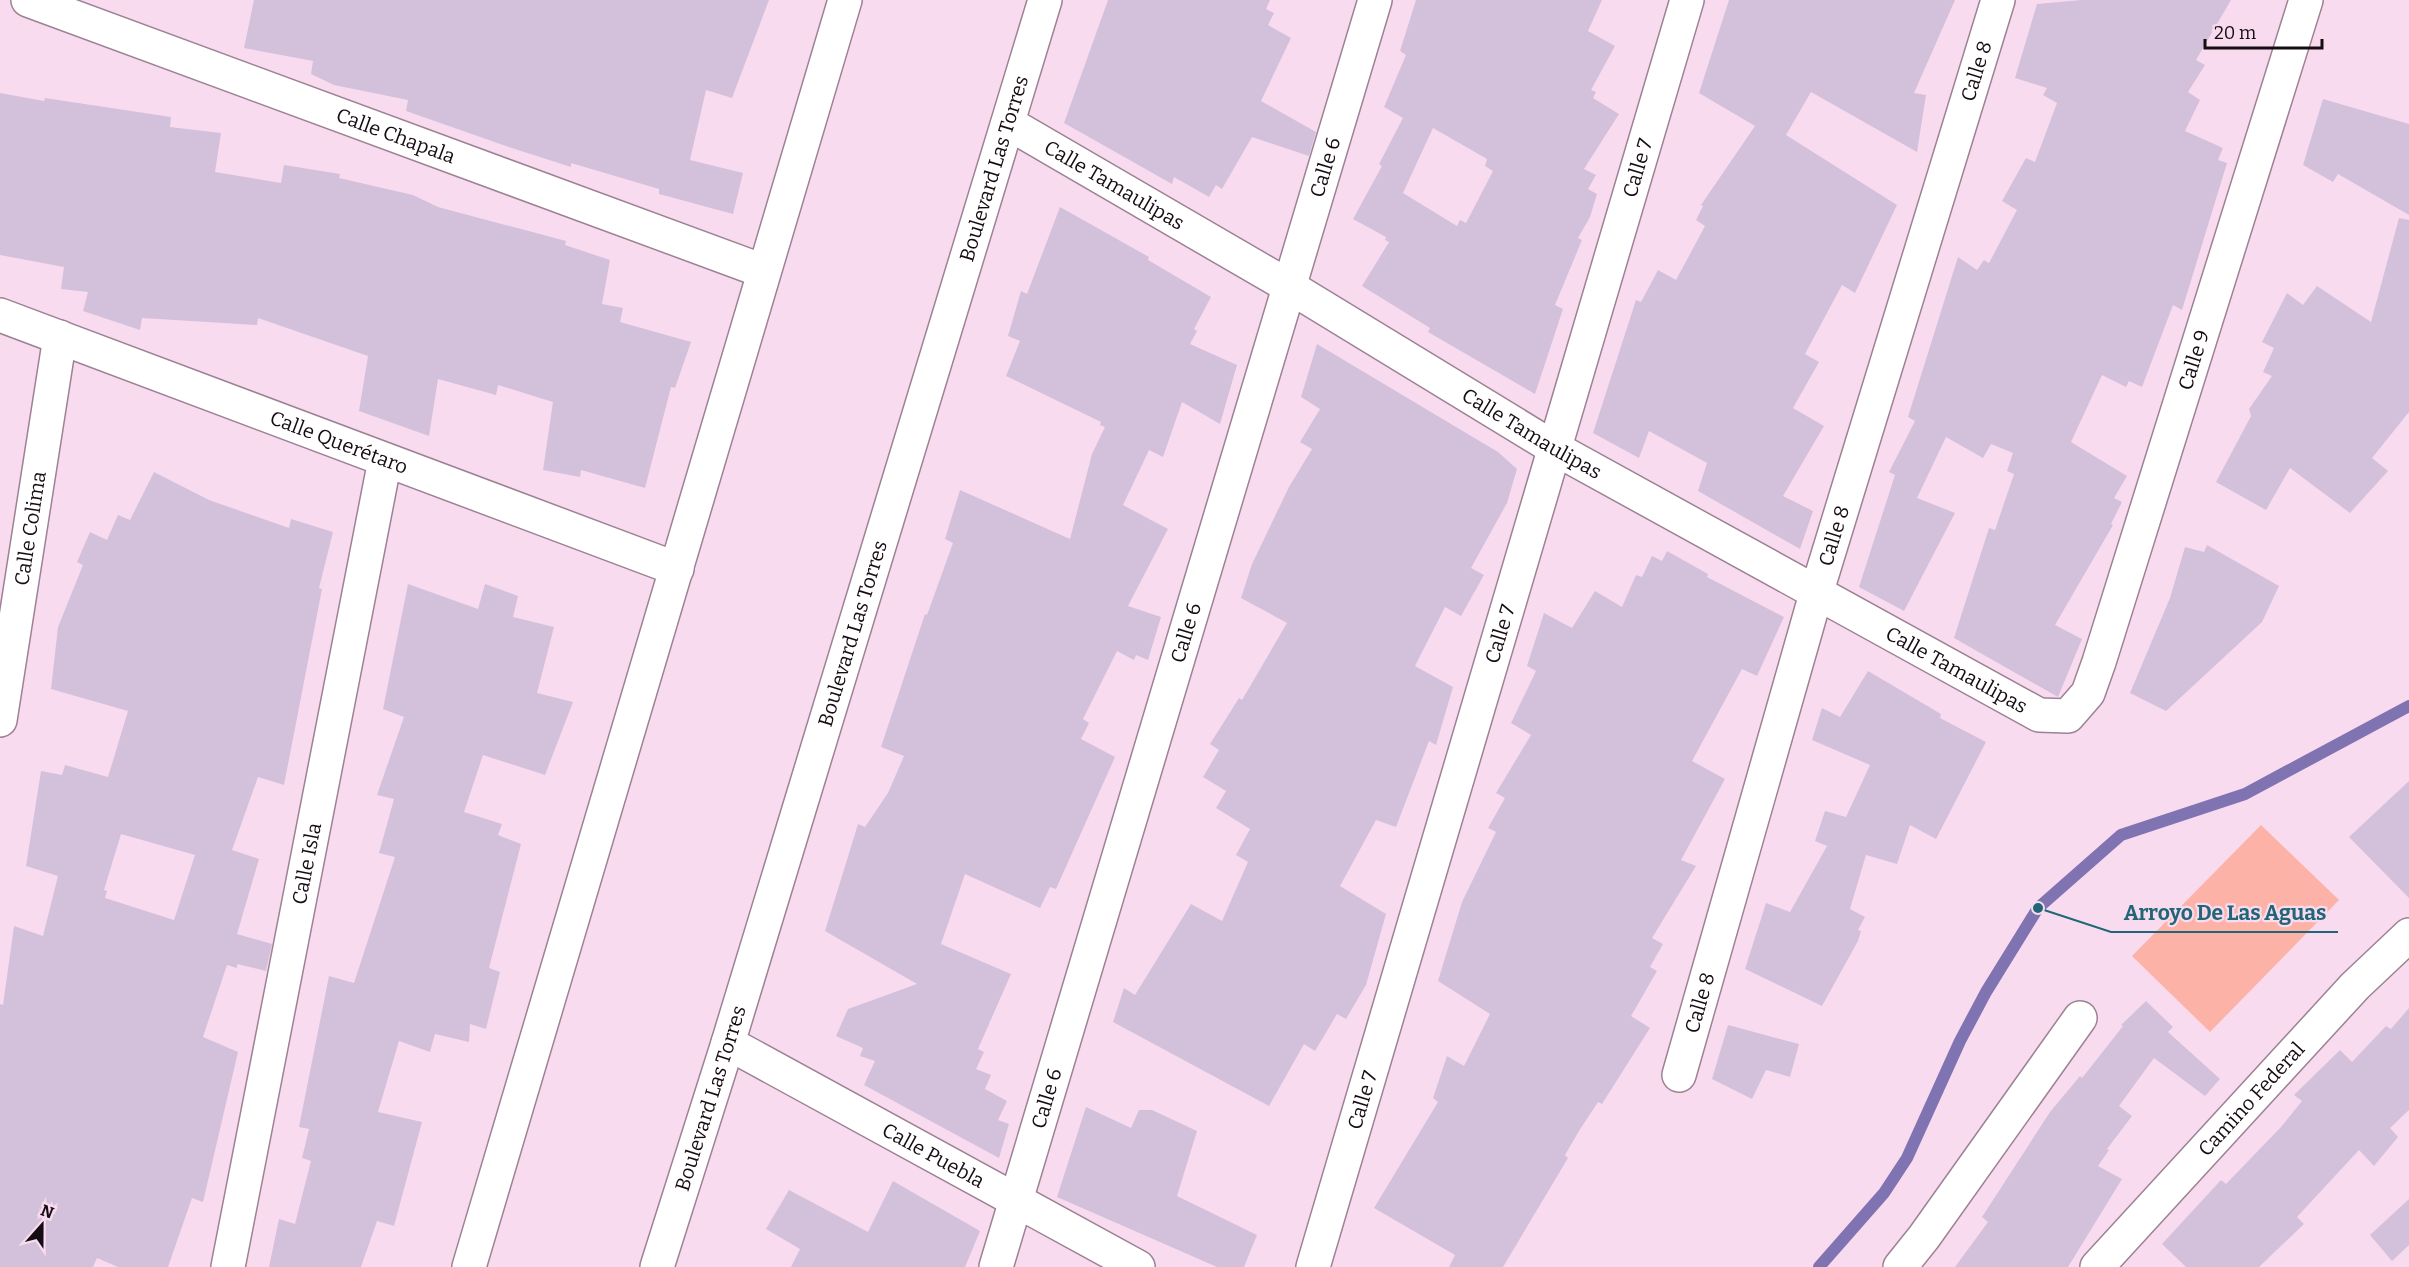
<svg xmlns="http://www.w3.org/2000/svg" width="2409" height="1267" viewBox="0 0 2409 1267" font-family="Bitter,serif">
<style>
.green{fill:#fdb2a7}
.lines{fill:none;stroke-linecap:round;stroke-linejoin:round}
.stream{stroke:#8073b2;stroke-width:12}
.building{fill:#d3c1dc;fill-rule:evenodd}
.minor-casing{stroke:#9d8294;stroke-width:36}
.major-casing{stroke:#9d8294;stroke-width:36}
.minor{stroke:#fff;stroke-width:33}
.major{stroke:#fff;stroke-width:33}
.labels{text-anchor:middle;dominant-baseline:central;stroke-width:4.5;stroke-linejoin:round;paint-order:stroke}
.street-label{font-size:20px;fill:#160c13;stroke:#f9dbef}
.leader{fill:none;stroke:#206676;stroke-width:2}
.callout-dot{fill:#206676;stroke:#f9dbef;stroke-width:2}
.callout-label{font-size:21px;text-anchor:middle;font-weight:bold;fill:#206676;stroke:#f9dbef;stroke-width:4.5;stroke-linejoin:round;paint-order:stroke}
</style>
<rect width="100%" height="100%" fill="#f9dbef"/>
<polygon class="green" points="2261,825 2339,900 2210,1032 2132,956"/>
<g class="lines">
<polyline class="stream" points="1819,1267 1884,1193 1907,1158 1960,1041 1986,992 2038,908 2121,835 2245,794 2409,706"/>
</g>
<g class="building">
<polygon points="254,0 769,0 732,98 706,90 690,160 743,173 733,214 659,194 659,189 571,163 571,167 506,146 406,111 408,100 334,85 311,74 313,61 244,48"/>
<polygon points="1108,0 1270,0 1266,9 1274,13 1268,25 1291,38 1261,101 1316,132 1309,156 1252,137 1222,189 1216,185 1209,197 1174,177 1172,184 1064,123"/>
<path d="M1416,0H1602L1588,31L1615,46L1591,90L1596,92L1593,98L1619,114L1584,169L1596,175L1588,189L1597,194L1590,217L1578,238L1582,240L1555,305L1563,309L1535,394L1428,332L1430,328L1362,286L1389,242L1385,240L1386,237L1353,219L1382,166L1379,164L1403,118L1384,107L1406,55L1400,51ZM1433,128L1487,159L1485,166L1493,171L1466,223L1460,220L1457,226L1403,193Z"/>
<polygon points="1729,0 1955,0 1914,93 1926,95 1917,152 1811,92 1786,135 1897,205 1855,293 1842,285 1805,354 1819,362 1793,408 1824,426 1783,496 1813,511 1800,549 1698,491 1707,463 1649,431 1639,458 1593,433 1636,300 1641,302 1658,270 1676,280 1705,226 1696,220 1703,206 1701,205 1755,126 1699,93"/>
<polygon points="2081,0 2231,0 2196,60 2205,65 2188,92 2200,100 2185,131 2223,148 2218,160 2227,163 2182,310 2173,305 2142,387 2129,381 2126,387 2102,375 2071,442 2127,476 2114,498 2122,502 2111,524 2113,525 2055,625 2082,639 2058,697 1954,638 1989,528 1995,530 2014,474 2007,471 2013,453 1991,444 1983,458 1946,437 1917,498 1955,513 1904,611 1859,587 1895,475 1889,472 1915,421 1908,417 1958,257 1977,270 1984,260 1989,263 2017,210 2002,201 2026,158 2035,162 2057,103 2043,95 2047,88 2015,78 2037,4"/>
<polygon points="0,93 44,101 45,98 171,117 170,127 221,133 215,172 281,183 284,165 340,174 339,178 413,195 438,207 566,241 565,245 610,260 602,304 623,308 620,322 691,342 675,388 671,387 645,488 581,470 580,477 543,470 553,402 498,385 496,395 438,379 429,436 359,411 368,356 258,318 257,325 142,318 140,330 83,311 88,292 61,289 64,267 0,255"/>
<polygon points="2323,99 2409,124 2409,215 2338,174 2333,182 2303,165"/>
<polygon points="1060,207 1149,257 1148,260 1211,297 1194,329 1197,331 1190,344 1237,365 1220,424 1182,402 1163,457 1149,450 1123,505 1168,529 1128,606 1161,617 1148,660 1136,655 1134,660 1117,651 1083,719 1089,723 1081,739 1115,757 1056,889 1050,887 1040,908 965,874 941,944 1011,974 978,1049 984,1052 976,1069 991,1075 985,1089 1007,1101 998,1120 1009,1124 999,1158 864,1085 875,1061 860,1056 863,1048 836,1036 848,1009 917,984 825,931 858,824 865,827 888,793 904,756 881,747 925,614 927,615 953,543 945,539 960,490 1070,539 1092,454 1105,427 1100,425 1101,422 1006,376 1020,341 1008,336 1021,291 1027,294"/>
<polygon points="2399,218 2409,220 2409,412 2372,458 2388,471 2350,513 2290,468 2266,510 2216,482 2251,416 2249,409 2272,376 2263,372 2274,348 2262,342 2287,293 2303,305 2317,286 2371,322"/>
<polygon points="1317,344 1498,452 1517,469 1507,503 1471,568 1484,575 1461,616 1445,607 1415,666 1453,687 1436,745 1429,741 1396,827 1376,820 1340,886 1386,914 1366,985 1346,1019 1337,1014 1315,1051 1304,1044 1269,1106 1113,1022 1124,988 1135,995 1191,904 1222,921 1248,862 1236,855 1250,829 1216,808 1226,791 1203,777 1219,750 1210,744 1239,698 1242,700 1287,623 1241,598 1252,564 1289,487 1312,449 1300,442 1320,409 1301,397"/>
<path d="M154,472L209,500L289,528L291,519L333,532L319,588L322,589L284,785L258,777L232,850L259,859L237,934L272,944L266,971L237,964V968L227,965L203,1037L238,1052L203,1202L192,1198L168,1267H118L97,1258L93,1267H0V1004L3,1005L14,926L43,936L58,876L26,866L41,771L62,775L65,765L108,777L128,711L51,689L58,627L83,565L77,562L90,532L107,540L118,515L130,520ZM121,834L195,855L174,920L105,898L107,891L104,890Z"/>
<polygon points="2207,545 2279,586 2262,622 2166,711 2130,693 2170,598 2185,547 2204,552"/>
<polygon points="1667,551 1708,574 1707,577 1784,617 1757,676 1742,669 1692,761 1725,779 1681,860 1696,866 1652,938 1663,944 1650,967 1657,971 1631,1016 1650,1028 1602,1104 1598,1102 1579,1131 1565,1155 1568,1158 1503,1267 1449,1267 1455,1255 1374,1208 1438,1102 1433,1098 1447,1056 1464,1066 1490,1014 1438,981 1462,902 1496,832 1488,828 1505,798 1496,793 1531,735 1511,723 1536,671 1527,666 1544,613 1572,628 1595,591 1622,607 1636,575 1642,577 1652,556 1662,561"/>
<polygon points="408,584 478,609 485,584 518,596 513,617 554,627 537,693 573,702 545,775 483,755 464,812 502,824 498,835 521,844 489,968 500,972 486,1029 470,1024 469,1042 435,1034 430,1052 399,1041 378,1112 422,1122 394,1226 377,1221 361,1267 269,1267 279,1219 295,1224 311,1161 302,1158 309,1129 299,1127 329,976 354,983 395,857 379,853 394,799 377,795 404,717 383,709"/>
<polygon points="1868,671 1941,714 1940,718 1986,742 1936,839 1910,825 1897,864 1866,855 1850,909 1865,917 1858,930 1861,931 1858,941 1822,1006 1745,969 1766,903 1790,912 1827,846 1815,841 1825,811 1846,817 1870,765 1812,740 1822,708 1840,717"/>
<polygon points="2409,781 2409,898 2349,837"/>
<polygon points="2146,1001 2173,1027 2168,1032 2220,1079 2205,1096 2154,1058 2119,1106 2132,1116 2107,1149 2109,1150 2098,1166 2122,1179 2068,1267 1955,1267 1988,1222 1982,1217 2050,1112 2080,1076 2082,1078 2123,1026 2121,1025"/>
<polygon points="2409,1008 2409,1110 2390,1128 2398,1137 2374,1166 2359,1150 2297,1217 2304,1224 2259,1267 2186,1267 2162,1244 2221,1180 2226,1184 2281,1127 2302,1101 2294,1095 2340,1050 2352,1062 2386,1026 2391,1029"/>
<polygon points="1728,1025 1799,1044 1790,1077 1766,1070 1752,1099 1712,1079"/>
<polygon points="1086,1107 1131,1128 1139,1110 1152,1110 1197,1131 1177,1196 1257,1235 1244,1267 1217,1267 1057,1197"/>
<polygon points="893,1181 980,1231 965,1267 791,1267 800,1249 766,1229 789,1190 868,1232"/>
<polygon points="2409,1199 2409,1245 2392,1261 2370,1235"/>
</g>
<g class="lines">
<g class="minor-casing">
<g id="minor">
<path id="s1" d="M28,0L763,271"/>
<path id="s2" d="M1008,123L1290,287L1554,448L2039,715L2068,716L2088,693L2099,662L2306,0"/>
<path id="s3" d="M0,315L677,569"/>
<path id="s4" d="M0,720L60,337"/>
<path id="s5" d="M728,1043L1138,1267"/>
<path id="s6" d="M1679,1075L1816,594L1998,0"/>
<path id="s7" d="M228,1267L385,460"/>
<path id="s8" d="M996,1267L1375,0"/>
<path id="s9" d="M1313,1267L1687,0"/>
<polyline points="1900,1267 1924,1237 2080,1018"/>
<path id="s10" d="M2097,1267L2355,986L2409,935"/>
</g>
</g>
<g class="major-casing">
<g id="major">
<polyline points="469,1267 845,0"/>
<path id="s11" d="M657,1267L728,1043L1045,0"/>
</g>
</g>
<use href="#minor" class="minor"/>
<use href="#major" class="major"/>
</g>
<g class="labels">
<g class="street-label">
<text stroke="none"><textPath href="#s6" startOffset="1047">Calle 8</textPath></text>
<text stroke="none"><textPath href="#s1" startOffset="392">Calle Chapala</textPath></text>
<text stroke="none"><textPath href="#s9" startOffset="1146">Calle 7</textPath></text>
<text stroke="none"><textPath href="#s8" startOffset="1148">Calle 6</textPath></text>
<text stroke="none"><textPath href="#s11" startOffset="1149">Boulevard Las Torres</textPath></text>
<text stroke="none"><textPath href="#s2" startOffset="123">Calle Tamaulipas</textPath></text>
<text stroke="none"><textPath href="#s2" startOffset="1598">Calle 9</textPath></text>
<text stroke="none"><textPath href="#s2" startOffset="609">Calle Tamaulipas</textPath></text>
<text stroke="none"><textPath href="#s3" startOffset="362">Calle Querétaro</textPath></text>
<text stroke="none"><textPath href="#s4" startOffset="194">Calle Colima</textPath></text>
<text stroke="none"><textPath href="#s6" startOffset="561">Calle 8</textPath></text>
<text stroke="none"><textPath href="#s9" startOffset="660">Calle 7</textPath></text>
<text stroke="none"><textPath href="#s11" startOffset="663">Boulevard Las Torres</textPath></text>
<text stroke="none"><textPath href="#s8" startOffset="662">Calle 6</textPath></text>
<text stroke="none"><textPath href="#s2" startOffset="1095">Calle Tamaulipas</textPath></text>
<text stroke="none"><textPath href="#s7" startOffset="411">Calle Isla</textPath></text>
<text stroke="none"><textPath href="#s6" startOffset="75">Calle 8</textPath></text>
<text stroke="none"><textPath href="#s11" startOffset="177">Boulevard Las Torres</textPath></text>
<text stroke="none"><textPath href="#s8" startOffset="176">Calle 6</textPath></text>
<text stroke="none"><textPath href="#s9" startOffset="174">Calle 7</textPath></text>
<text stroke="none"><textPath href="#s10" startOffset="228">Camino Federal</textPath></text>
<text stroke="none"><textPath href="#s5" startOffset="234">Calle Puebla</textPath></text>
</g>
</g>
<path class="leader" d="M2038 908L2111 932H2338"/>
<circle class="callout-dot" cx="2038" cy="908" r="6"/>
<g class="callout-label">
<text x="2225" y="920">Arroyo De Las Aguas</text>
</g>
<g transform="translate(42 1225) rotate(21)" stroke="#f9dbef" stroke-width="4.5" paint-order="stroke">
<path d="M0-4.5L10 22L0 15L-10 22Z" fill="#160c13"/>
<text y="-9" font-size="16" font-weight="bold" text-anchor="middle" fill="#160c13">N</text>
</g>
<path d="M2205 39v9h117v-9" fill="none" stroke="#160c13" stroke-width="3"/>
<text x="2214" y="39" font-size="18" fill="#160c13" stroke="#f9dbef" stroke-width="4.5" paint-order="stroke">20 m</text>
</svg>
